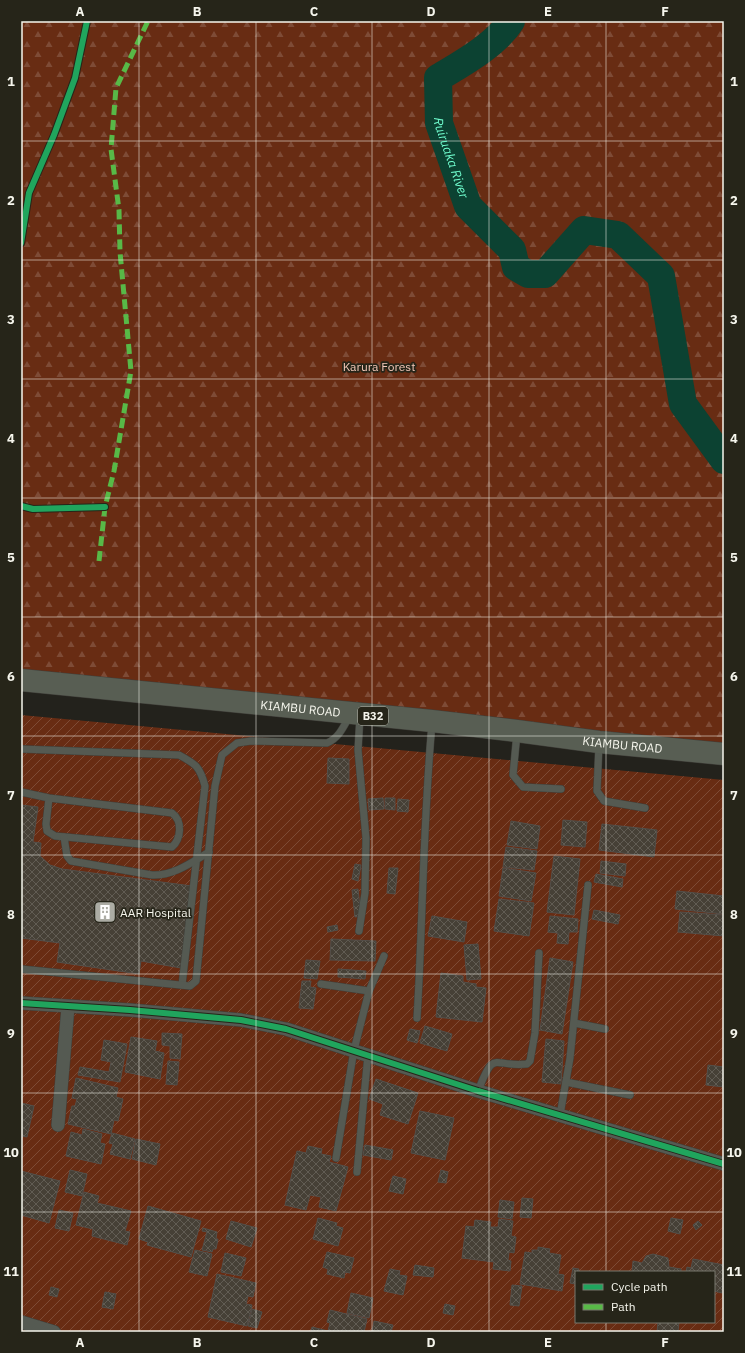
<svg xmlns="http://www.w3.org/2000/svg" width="745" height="1353" viewBox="0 0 745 1353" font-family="'IBM Plex Sans',sans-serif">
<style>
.forest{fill:url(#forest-firs)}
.garden{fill:url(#garden-furrows);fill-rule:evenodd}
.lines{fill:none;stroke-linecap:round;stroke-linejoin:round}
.river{stroke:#0c4232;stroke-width:28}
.building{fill:url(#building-cross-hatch);stroke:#524f4a}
.service-casing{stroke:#403f3a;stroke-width:8}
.minor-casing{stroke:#403f3a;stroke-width:14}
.trunk-casing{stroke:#403f3a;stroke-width:23}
.service{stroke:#555a52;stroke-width:7}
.minor{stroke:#555a52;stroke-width:13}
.trunk{stroke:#585e53;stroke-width:22}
.quiet{stroke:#58b947;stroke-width:5;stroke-dasharray:10 5;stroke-linecap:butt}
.cycleway-casing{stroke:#262519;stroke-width:8}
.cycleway{stroke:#20a55d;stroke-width:6}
.grid{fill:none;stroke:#f6f6ed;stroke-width:1;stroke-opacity:0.55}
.labels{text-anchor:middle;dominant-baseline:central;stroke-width:3.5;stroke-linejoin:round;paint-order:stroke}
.shield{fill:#262519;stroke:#b8b7ad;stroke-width:1}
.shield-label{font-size:11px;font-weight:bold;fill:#f6f6ed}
.park-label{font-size:12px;fill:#f4c8b8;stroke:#262519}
.street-label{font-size:12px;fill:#f6f6ed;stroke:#262519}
.poi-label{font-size:12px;fill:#f6f6ed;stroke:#262519;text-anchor:start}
.water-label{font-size:13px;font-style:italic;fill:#6ffacc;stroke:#262519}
.neatline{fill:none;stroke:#f6f6ed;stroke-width:1.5}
.grid-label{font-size:13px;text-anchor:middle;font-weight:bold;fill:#f6f6ed}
</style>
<defs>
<pattern id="forest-firs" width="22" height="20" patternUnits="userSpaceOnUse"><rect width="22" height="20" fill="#682c13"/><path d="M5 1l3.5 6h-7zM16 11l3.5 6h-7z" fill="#7e4b36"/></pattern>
<pattern id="garden-furrows" width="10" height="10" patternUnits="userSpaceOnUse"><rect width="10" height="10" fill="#682c13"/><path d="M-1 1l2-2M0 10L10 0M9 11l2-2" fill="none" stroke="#7e4b36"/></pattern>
<pattern id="building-cross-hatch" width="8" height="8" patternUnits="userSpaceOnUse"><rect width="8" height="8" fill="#464036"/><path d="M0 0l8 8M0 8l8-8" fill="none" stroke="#615c53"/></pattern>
</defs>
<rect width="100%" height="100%" fill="#23221c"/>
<polygon class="forest" points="21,21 724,21 724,749 21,676"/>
<path class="garden" d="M21,715L724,780V1332H21ZM576,1272H714V1322H576Z"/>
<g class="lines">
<path class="river" id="s1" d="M511,21C496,45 461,64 438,78L439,123L468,206L512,250L516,267L528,274H545L584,230L618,235L661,276L683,404L724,460"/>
</g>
<g class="building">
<polygon points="328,758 349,759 349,784 327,783"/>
<polygon points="383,798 384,809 369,810 368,799"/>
<polygon points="385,798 395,798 395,810 385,809"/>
<polygon points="398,799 409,800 408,812 397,811"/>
<polygon points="21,805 38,807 33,842 41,843 40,856 50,865 62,869 192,886 181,968 141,961 139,974 57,962 60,943 21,938"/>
<polygon points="563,820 587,822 585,847 561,845"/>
<polygon points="511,821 540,826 537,849 507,845"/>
<polygon points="602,824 657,830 654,857 599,850"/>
<polygon points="506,847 537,851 534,870 503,867"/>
<polygon points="554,856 580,859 574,915 547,912"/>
<polygon points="601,861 626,864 625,876 600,873"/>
<polygon points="355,864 361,865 358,881 352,879"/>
<polygon points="389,868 398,868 395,894 387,893"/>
<polygon points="503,868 536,873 531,901 499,896"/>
<polygon points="596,874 623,879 622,887 594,882"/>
<polygon points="358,889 361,916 355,917 352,890"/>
<polygon points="677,891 724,896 724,914 675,909"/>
<polygon points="499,899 534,903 529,936 494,931"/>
<polygon points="594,910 620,915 618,924 592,919"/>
<polygon points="680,912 724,915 724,936 678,932"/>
<polygon points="432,916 467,922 464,942 428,936"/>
<polygon points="550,916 578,919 577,932 569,932 568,944 557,943 558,933 548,932"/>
<polygon points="337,925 338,930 328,932 327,927"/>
<polygon points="331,939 376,941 375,961 330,960"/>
<polygon points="478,944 481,979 467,980 464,945"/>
<polygon points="550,958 573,962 562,1034 540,1030"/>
<polygon points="306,960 320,961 317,979 304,978"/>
<polygon points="338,969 366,971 365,979 338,977"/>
<polygon points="441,973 463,976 463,982 476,984 476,987 486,988 482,1022 436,1017"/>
<polygon points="302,981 311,981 310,987 316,988 313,1009 299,1008"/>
<polygon points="425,1026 452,1034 447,1051 420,1043"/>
<polygon points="410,1029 420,1031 417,1043 407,1040"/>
<polygon points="162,1033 182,1034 180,1059 170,1058 170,1046 162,1045"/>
<polygon points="131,1037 157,1041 155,1051 164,1053 160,1079 125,1072"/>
<polygon points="546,1039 564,1041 561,1084 542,1082"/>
<polygon points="104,1040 127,1044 120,1082 78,1075 80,1067 109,1072 111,1062 101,1060"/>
<polygon points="168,1061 179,1062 177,1085 166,1084"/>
<polygon points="708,1065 724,1067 724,1087 706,1085"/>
<polygon points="76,1078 118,1088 116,1097 123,1099 118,1121 114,1120 111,1134 68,1124 72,1106 75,1106 77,1099 72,1098"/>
<polygon points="376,1079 418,1093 408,1124 380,1115 383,1104 369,1099"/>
<polygon points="21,1103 34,1106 27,1137 21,1136"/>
<polygon points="420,1111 454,1118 445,1160 411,1153"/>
<polygon points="83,1129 102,1134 100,1143 105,1144 101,1164 66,1156 71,1132 82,1135"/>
<polygon points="112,1133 135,1139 130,1159 110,1154 113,1144 109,1143"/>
<polygon points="136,1139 160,1144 156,1165 132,1159"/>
<polygon points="365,1145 393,1150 391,1160 363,1155"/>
<polygon points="308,1146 322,1149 321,1154 331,1156 329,1162 348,1167 336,1211 319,1207 321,1197 310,1195 306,1210 285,1205 297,1151 306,1153"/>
<polygon points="70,1170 87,1174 82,1196 65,1192"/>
<polygon points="441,1170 448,1172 446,1183 438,1182"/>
<polygon points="21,1171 60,1181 49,1223 21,1215"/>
<polygon points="393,1176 406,1179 403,1194 389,1191"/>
<polygon points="84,1192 99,1196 97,1203 131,1211 125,1231 130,1232 127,1245 92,1236 93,1229 76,1225"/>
<polygon points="522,1198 533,1199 531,1218 520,1217"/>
<polygon points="500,1200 514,1202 512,1219 498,1217"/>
<polygon points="148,1206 201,1221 191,1257 147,1245 148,1242 139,1239"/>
<polygon points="59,1210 73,1213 69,1231 55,1228"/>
<polygon points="318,1218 337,1223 336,1226 343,1228 338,1246 313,1239"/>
<polygon points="671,1218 683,1220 680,1234 668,1231"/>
<polygon points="499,1219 513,1221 511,1236 516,1237 514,1253 509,1252 508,1260 511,1261 510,1271 493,1269 494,1262 462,1258 466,1226 474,1227 475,1220 491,1222 490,1227 498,1227"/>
<polygon points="231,1221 257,1228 251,1247 226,1239"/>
<polygon points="698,1221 702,1225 696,1230 693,1225"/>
<polygon points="203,1228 217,1232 216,1239 218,1239 216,1249 213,1249 212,1252 202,1250 207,1232 202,1231"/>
<polygon points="538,1247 550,1249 549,1253 561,1255 558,1274 564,1275 562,1291 520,1284 525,1252 532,1253 532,1250 538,1250"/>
<polygon points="195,1250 212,1254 207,1276 189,1272"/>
<polygon points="327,1252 354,1258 350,1273 345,1272 344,1278 327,1274 328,1269 323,1267"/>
<polygon points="225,1253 246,1258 241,1276 221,1272"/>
<polygon points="653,1254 668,1258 669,1267 681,1269 681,1272 632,1272 633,1261 642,1263 646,1256"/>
<polygon points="693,1259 724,1265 722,1293 714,1291 714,1272 686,1272 687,1267 691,1268"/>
<polygon points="415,1265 434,1268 433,1277 413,1275"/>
<polygon points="573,1268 579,1269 578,1272 576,1272 575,1284 570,1283"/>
<polygon points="390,1269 400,1271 399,1275 407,1276 403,1295 384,1291"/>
<polygon points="217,1274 256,1283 253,1297 248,1296 246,1304 252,1305 247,1326 208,1317"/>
<polygon points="512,1285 522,1286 519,1306 510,1305"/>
<polygon points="51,1287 59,1289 57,1297 49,1295"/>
<polygon points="105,1292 116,1294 113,1309 102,1307"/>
<polygon points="351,1293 373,1298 369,1318 347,1313"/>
<polygon points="445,1304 455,1306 453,1315 443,1313"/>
<polygon points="252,1309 262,1312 257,1328 248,1326"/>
<polygon points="330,1310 367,1319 364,1332 311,1332 312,1327 328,1331 330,1323 327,1322"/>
<polygon points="374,1321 393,1325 391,1332 372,1332"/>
<polygon points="658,1322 679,1322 678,1332 657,1332"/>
</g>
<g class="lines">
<g class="service-casing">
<g id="service">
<polyline points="517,733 513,775 523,787 561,789"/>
<polyline points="599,744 597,791 604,801 645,808"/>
<path d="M21,749L179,755C196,764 200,767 205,786L182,985"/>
<path d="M21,792L49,798L172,813C183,821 181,839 172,847L55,836L47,831L46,824L49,798"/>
<path d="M64,837L67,856L71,861L152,875C173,876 191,863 209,852"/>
<polyline points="359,931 365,893 366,838 358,750 360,716"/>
<path d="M21,969L190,986L196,981L215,786L222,755L237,743L251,741L327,743C339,738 344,726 350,715"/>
<polyline points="321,984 369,991"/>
<path d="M417,1018C423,920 423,821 432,724"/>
<polyline points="574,1023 605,1029"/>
<polyline points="566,1082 630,1095"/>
<path d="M478,1091C495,1047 493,1068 527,1064L530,1061L535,1033L539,953"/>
<polyline points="560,1115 570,1058 588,885"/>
<polyline points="336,1158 354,1050 369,991 384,956"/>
<polyline points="357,1172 368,1054"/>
</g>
</g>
<g class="minor-casing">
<g id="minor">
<polyline points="21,1003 130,1010 241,1020 286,1029 478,1091 724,1164"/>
<polyline points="58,1125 68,1007"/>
<polyline points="21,1322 54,1332"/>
</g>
</g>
<g class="trunk-casing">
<g id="trunk">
<path id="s2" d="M21,680L432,721L517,731L599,742L724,754"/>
</g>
</g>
<use href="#service" class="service"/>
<use href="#minor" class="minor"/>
<use href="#trunk" class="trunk"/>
<polyline class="quiet" points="99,561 105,507 114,471 131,371 120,252 119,210 111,149 116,88 148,21"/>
<g class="cycleway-casing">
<g id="cycleway">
<polyline points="21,243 29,193 54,135 75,78 87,21"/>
<polyline points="21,506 33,509 105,507"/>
<polyline points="21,1003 130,1010 241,1020 286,1029 478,1091 724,1164"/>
</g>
</g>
<use href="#cycleway" class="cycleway"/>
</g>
<path class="grid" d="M139,21V1332M256,21V1332M372,21V1332M489,21V1332M606,21V1272M21,141H724M21,260H724M21,379H724M21,498H724M21,617H724M21,736H724M21,855H724M21,974H724M21,1093H724M21,1212H724M606,1322V1332"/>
<defs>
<g id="building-square" transform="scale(1.15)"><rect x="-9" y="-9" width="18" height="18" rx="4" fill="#acaca4" stroke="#262519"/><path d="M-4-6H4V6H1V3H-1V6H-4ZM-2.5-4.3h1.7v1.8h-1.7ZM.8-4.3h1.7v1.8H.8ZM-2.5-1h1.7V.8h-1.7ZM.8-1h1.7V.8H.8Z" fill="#fff"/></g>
</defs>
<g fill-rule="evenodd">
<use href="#building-square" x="105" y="912"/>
</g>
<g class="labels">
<rect class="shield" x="358" y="707" width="30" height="18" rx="3"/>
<g class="shield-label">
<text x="373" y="716">B32</text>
</g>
<g class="park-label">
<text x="379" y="366">Karura Forest</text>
</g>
<g class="street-label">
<text stroke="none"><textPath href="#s2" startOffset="281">KIAMBU ROAD</textPath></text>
<text stroke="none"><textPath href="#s2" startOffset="605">KIAMBU ROAD</textPath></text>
</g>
<g class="poi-label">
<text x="120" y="912">AAR Hospital</text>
</g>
<g class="water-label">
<text stroke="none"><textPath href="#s1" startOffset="175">Ruiruaka River</textPath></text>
</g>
</g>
<rect width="745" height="1353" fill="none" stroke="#262519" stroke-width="44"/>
<rect x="575" y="1271" width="140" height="52" fill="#262519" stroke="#79796e"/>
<rect x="583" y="1284" width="20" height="6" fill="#20a55d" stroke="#79796e"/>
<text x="611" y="1291" font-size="12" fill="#f6f6ed">Cycle path</text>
<rect x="583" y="1304" width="20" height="6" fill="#58b947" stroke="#79796e"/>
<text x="611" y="1311" font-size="12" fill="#f6f6ed">Path</text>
<rect x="22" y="22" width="701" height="1309" class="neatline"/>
<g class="grid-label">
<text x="80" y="16">A</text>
<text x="197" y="16">B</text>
<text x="314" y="16">C</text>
<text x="431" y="16">D</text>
<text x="548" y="16">E</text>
<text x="665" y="16">F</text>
<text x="11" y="86">1</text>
<text x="734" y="86">1</text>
<text x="11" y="205">2</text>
<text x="734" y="205">2</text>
<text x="11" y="324">3</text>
<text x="734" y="324">3</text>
<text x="11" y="443">4</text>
<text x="734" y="443">4</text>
<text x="11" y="562">5</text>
<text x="734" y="562">5</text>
<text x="11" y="681">6</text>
<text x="734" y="681">6</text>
<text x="11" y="800">7</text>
<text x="734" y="800">7</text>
<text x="11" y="919">8</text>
<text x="734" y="919">8</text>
<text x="11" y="1038">9</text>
<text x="734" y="1038">9</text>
<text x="11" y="1157">10</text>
<text x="734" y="1157">10</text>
<text x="11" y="1276">11</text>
<text x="734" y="1276">11</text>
<text x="80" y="1347">A</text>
<text x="197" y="1347">B</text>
<text x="314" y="1347">C</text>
<text x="431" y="1347">D</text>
<text x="548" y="1347">E</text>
<text x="665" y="1347">F</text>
</g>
</svg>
